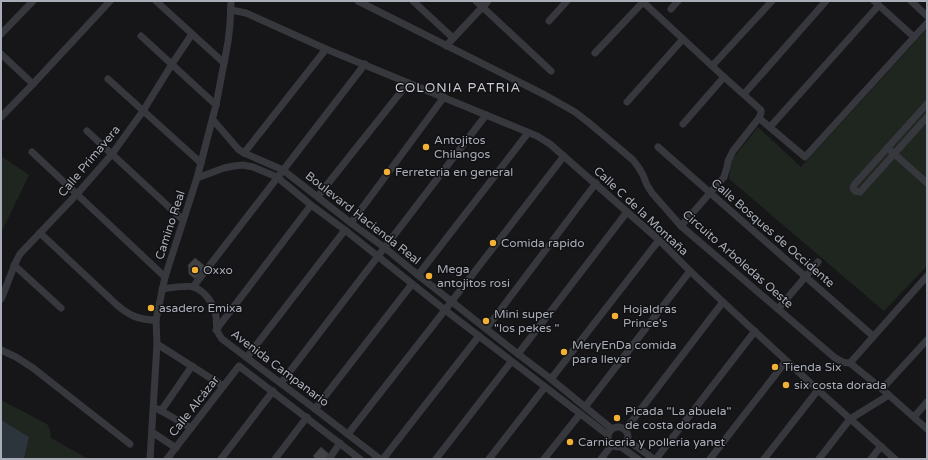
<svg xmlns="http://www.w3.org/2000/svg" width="928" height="460" viewBox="0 0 928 460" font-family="'Varela Round',sans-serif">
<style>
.green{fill:#1e261f}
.water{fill:#2c353c}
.building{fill:#404145;stroke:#303034}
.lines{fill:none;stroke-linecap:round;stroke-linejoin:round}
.minor{stroke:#37383d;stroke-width:7}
.poi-dot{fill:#f2b134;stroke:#111113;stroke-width:1.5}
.labels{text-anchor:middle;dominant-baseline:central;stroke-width:3;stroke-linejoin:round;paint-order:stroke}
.poi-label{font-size:12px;fill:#a8adb8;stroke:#111113;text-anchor:start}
.street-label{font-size:12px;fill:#a8adb8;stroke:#111113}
.neighbourhood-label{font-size:13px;letter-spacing:1px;fill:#c9ccd4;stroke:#111113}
</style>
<rect width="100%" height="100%" fill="#161618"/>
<g class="green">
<polygon points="927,29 927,266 884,311 729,179 731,161 758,127 801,167"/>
<polygon points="1,156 29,175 1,233"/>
<polygon points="1,400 47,424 50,430 51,438 88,459 1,459"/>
</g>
<polygon class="water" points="1,420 29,437 24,459 1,459"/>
<g class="building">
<polygon points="195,258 205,266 195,279 189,274 188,265"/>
<polygon points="321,447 329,454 326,459 316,459 313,456"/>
</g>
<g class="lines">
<g class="minor">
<polyline points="156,1 224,63"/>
<path d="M358,1L545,95L575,112L588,122L633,160L639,168L643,175L647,185L652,193L681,226L834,357C840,361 843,363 850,363"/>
<polyline points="413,1 453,38"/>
<polyline points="476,1 551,71"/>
<polyline points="642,1 724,77 761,110 761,113 759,118 733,151 728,161 727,167 724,177 681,226"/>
<polyline points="874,1 914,37"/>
<polyline points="911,1 927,16"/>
<polyline points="671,9 678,1"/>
<polyline points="231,10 246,13 326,49 537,136 550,144 659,240 690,271 723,302 818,390 895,459"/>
<polyline points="549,21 567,1"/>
<polyline points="1,34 33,1"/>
<polyline points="141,36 216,105"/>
<polyline points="446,46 488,1"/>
<polyline points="595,53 643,2"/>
<polyline points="1,54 33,84"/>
<polyline points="712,66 772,1"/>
<polyline points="108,79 201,163"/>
<polyline points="744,94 826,1"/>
<polyline points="627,102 683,39"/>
<polyline points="927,104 854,185 853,188 855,191 860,192 927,117"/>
<polyline points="1,117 33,84 110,1"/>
<polyline points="759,118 805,157 927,23"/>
<polyline points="213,120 227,136 238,149 244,153 283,170 351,223 385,248 418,275 518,354 551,379 612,429"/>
<polyline points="683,124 724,77"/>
<polyline points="770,127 879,5"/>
<polyline points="87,131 183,220"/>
<polyline points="658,147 873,336"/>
<polyline points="891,151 927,183"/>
<polyline points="32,152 165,277"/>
<polyline points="244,153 326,49"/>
<polyline points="197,178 224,168 234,166 243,165 253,167 277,177 311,205 345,230 445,310 608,435"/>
<polyline points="318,196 408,83"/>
<polyline points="351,223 444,97"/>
<path d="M40,233L117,305C130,316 139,320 156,320"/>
<polyline points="14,265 61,308"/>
<polyline points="418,275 528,133"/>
<polyline points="193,287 365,64"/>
<path d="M162,289C169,288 188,285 194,287C206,292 214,304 216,316C217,326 215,330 222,339L315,409L380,459"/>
<path d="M1,299C8,284 12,268 20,254L77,194L112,154L143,111L172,64L192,34"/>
<polyline points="778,309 818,262"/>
<polyline points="486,329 596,183"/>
<polyline points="216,330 311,205"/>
<polyline points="157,344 223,386"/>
<polyline points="1,350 16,357 33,368 130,444"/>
<polyline points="518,354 627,212"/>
<polyline points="247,357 345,230"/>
<polyline points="850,363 927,276"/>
<polyline points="850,363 882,389 927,429"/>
<polyline points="551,379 659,240"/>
<polyline points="281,383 486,115"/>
<polyline points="882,389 927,340"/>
<polyline points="585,407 690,271"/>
<polyline points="158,409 191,428"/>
<polyline points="315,409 412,284"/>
<polyline points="161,411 192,366"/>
<polyline points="914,417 927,402"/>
<circle cx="618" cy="437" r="10"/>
<polyline points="625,430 723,302"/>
<polyline points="152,432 176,448"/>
<polyline points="348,434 445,310 564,156"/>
<polyline points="627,440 654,459"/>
<polyline points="621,447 638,459"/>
<polyline points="150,459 157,344 156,320 165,277 197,178 216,105 228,42 230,24 231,1"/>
<polyline points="167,459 239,366 360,459"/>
<polyline points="221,459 273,391"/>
<polyline points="275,459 307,417"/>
<polyline points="329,459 340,443"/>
<polyline points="383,459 479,336"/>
<polyline points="436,459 511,362"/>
<polyline points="489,459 545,387"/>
<polyline points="544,459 580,414"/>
<polyline points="601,459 611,446"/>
<polyline points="656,459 755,331"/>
<polyline points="710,459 786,361"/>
<polyline points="764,459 818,390"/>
<polyline points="819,459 850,419 889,395"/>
<polyline points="871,459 881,446"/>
</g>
</g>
<g class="poi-dot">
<circle cx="426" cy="147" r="4"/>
<circle cx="387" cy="172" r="4"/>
<circle cx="493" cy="243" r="4"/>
<circle cx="195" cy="270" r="4"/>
<circle cx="429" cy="276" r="4"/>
<circle cx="151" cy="308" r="4"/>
<circle cx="615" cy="316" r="4"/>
<circle cx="486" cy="321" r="4"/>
<circle cx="564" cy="352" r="4"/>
<circle cx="775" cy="367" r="4"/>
<circle cx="786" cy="385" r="4"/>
<circle cx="617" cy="418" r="4"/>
<circle cx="570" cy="442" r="4"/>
</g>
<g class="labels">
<g class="poi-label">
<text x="434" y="140">Antojitos<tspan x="434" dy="14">Chilangos</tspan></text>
<text x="395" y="172">Ferreteria en general</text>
<text x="501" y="243">Comida rapido</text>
<text x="437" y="269">Mega<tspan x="437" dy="14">antojitos rosi</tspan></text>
<text x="203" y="270">Oxxo</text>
<text x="159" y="308">asadero Emixa</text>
<text x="623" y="309">Hojaldras<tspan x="623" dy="14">Prince's</tspan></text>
<text x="494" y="314">Mini super<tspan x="494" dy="14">"los pekes "</tspan></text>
<text x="572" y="345">MeryEnDa comida<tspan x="572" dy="14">para llevar</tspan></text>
<text x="783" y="367">Tienda Six</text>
<text x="794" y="385">six costa dorada</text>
<text x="625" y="411">Picada "La abuela"<tspan x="625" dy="14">de costa dorada</tspan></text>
<text x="578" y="442">Carniceria y polleria yanet</text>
</g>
<g class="street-label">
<text transform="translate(89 161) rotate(-50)">Calle Primavera</text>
<text transform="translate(641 211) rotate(43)">Calle C de la Montaña</text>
<text transform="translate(363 218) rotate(38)">Boulevard Hacienda Real</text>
<text transform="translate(170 225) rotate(-72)">Camino Real</text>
<text transform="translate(773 233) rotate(41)">Calle Bosques de Occidente</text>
<text transform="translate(738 259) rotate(41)">Circuito Arboledas Oeste</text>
<text transform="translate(280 368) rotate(37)">Avenida Campanario</text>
<text transform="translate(194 406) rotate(-52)">Calle Alcázar</text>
</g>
<g class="neighbourhood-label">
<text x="458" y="88">COLONIA PATRIA</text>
</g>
</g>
<rect width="928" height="460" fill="none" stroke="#a8adb8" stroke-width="4"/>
</svg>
